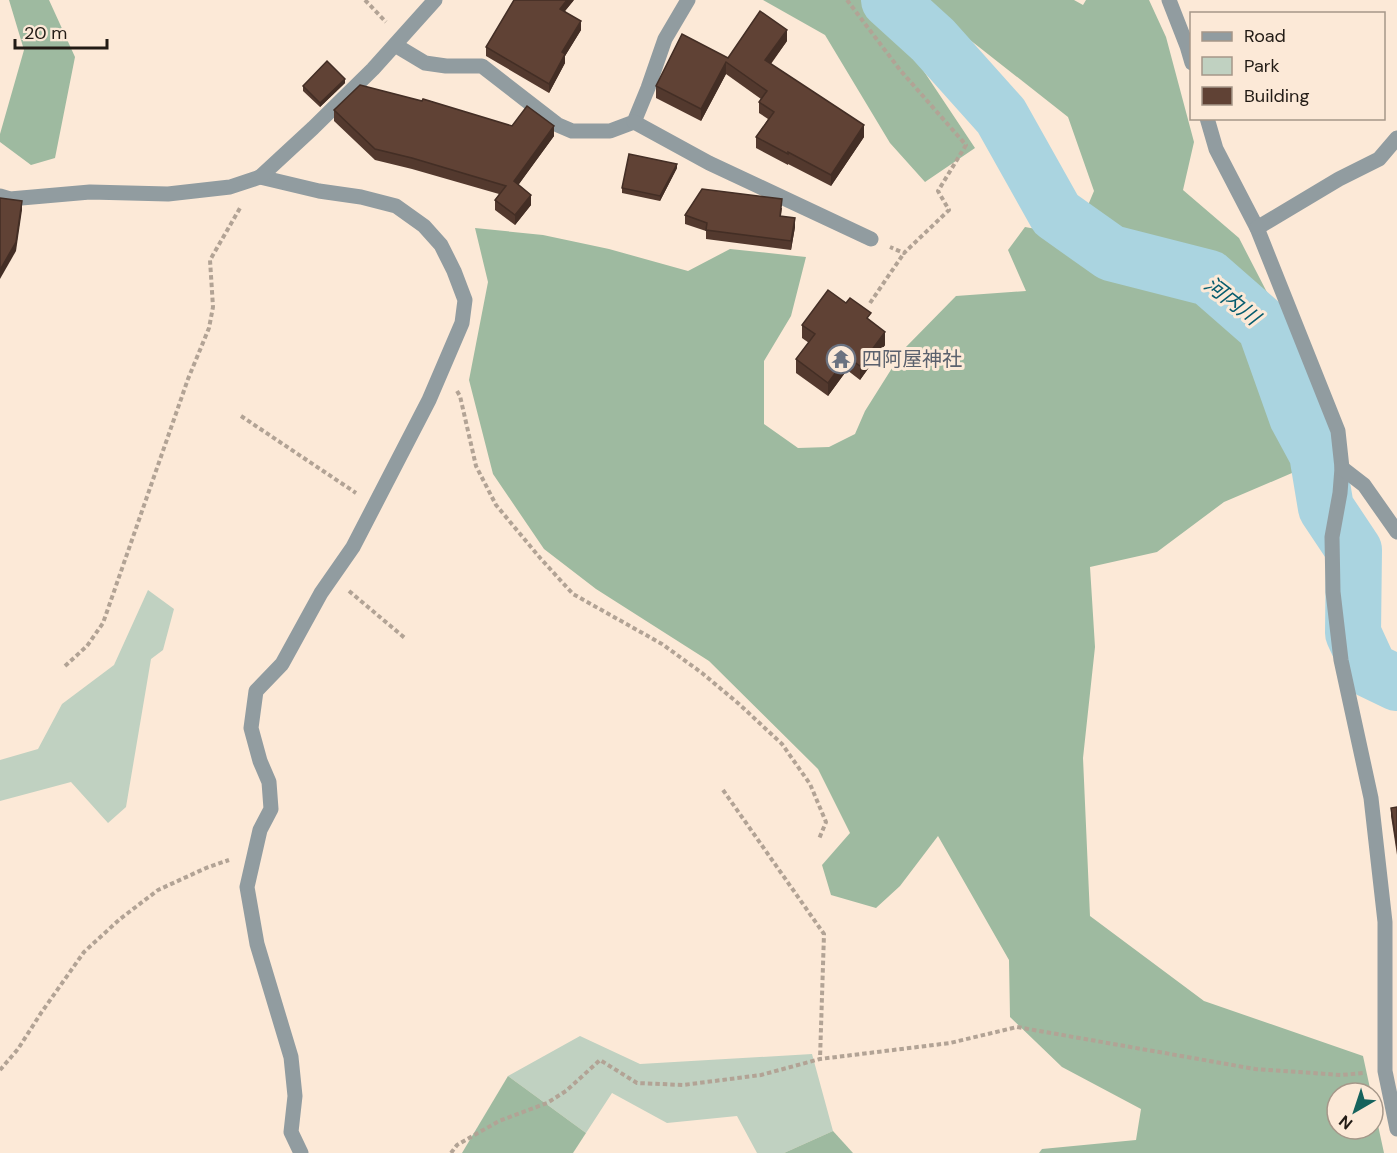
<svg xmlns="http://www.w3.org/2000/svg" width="1397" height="1153" viewBox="0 0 1397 1153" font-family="'DM Sans','Noto Sans JP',sans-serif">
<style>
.green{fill:#c0d1c1}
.forest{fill:#9ebaa0}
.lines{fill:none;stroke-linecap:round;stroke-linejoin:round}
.river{stroke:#aad4e0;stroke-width:56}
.path{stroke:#b2a395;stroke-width:4;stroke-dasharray:4.5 3;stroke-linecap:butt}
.minor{stroke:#919ca0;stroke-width:15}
.wall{fill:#53392e}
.shaded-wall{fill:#432e25}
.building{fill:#604235;stroke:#432e25;stroke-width:1.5}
.labels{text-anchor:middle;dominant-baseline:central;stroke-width:6;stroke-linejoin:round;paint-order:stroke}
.worship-label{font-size:20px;fill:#5b616d;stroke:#fce9d7;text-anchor:start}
.water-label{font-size:21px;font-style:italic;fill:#065c6e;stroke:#fce9d7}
</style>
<rect width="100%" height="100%" fill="#fce9d7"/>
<g class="green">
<polygon points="148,590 174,609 163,650 151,659 126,807 108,823 71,782 0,801 0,760 38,749 62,704 114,665"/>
<polygon points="580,1036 640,1064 812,1054 833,1131 784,1153 757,1153 737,1116 667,1123 612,1093 586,1133 508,1076"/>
</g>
<g class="forest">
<polygon points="9,0 49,0 75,57 55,158 31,165 0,142 0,134 24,50"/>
<polygon points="763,0 1074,0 1083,5 1086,0 1149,0 1166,37 1194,142 1183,190 1239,238 1274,306 1321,428 1292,473 1224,502 1157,552 1090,567 1095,647 1083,758 1090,916 1204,1001 1363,1056 1371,1093 1337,1093 1337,1129 1373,1129 1373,1102 1384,1153 1039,1153 1042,1149 1136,1140 1141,1109 1062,1067 1010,1017 1009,960 938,836 900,886 876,908 831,895 822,865 850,833 818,769 709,661 596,589 544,549 493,474 469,380 488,282 475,228 543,235 609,249 688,271 730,249 806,257 791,316 764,361 764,424 798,448 829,447 855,434 865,411 904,349 956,296 1026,291 1008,250 1025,227 1075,236 1094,191 1068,117 951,25 919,64 975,148 925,182 890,143 825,35"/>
<polygon points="508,1076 586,1133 573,1153 462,1153"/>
<polygon points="833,1131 853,1153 784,1153"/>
</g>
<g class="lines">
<polyline class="river" points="889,0 933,40 1001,116 1056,214 1111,253 1209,278 1265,327 1297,417 1317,454 1326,508 1354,550 1353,633 1370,670 1397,683"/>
<g class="path">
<polyline points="365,0 386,22"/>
<polyline points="847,0 900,70 966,145 938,191 949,210 904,253 890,247"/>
<polyline points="870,303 904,253"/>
<polyline points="457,391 460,396 476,466 496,505 541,559 573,594 662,644 702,673 739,704 782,744 810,784 826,822 819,839"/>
<polyline points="241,416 356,493"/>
<polyline points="349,591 406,639"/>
<polyline points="65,666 87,646 103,623 188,379 209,328 213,307 210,260 240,208"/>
<polyline points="723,790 824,934 820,1059"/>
<polyline points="0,1070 18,1049 41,1013 84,952 120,919 158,890 206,868 229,860"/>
<polyline points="451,1153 457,1145 499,1121 547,1103 566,1091 600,1060 637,1083 683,1085 761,1075 820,1059 950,1043 1017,1027 1255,1069 1341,1075 1363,1073"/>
</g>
<g class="minor">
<polyline points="1169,0 1187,46 1192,63"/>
<polyline points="395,45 425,63 446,66 482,66 558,125 572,131 610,131 634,122 648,88 665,39 688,0"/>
<polyline points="1207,118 1216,149 1257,228 1338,431 1342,468 1340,493 1332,537 1333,592 1341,660 1371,798 1385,922 1385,1071 1397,1129"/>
<polyline points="634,122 709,163 871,239"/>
<polyline points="260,177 319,191 361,197 396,206 424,226 441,245 454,271 465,300 462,323 429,400 353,547 321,593 282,664 256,691 251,728 260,761 269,782 271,809 260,830 247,887 257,944 291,1057 295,1096 291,1132 301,1153"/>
<polyline points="0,196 10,199 90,192 168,194 230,187 260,177 313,128 373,69 435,0"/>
<polyline points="1257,228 1339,179 1379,159 1397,138"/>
<polyline points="1342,468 1364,485 1397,532"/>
</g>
</g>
<g class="wall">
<polygon points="574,0 565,11 581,30 565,56 565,63 549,93 486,56 486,47"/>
<polygon points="787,41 771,64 864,137 831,186 788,164 788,165 756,148 756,137 768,119 759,113 759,102 761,99 726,74 701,121 656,98 656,86 728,58"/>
<polygon points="345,83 320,107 303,91 303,86"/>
<polygon points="334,110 512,126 554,136 518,185 531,205 515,225 495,210 495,200 499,194 412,169 375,160 334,121"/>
<polygon points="677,168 660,201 622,193 622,188"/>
<polygon points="782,208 781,216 795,227 791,250 706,239 706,231 685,224 685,215"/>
<polygon points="871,321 885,345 860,380 847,370 828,396 796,373 796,359 809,343 802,338 802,325"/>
<polygon points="1397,807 1397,855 1391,816 1391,808"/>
</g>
<g class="shaded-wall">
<polygon points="567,0 574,0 560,17 560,9"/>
<polygon points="581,21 581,30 565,56 565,63 549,93 549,84 562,52"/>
<polygon points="787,30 787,41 765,71 765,60"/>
<polygon points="726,62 726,74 701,121 701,109"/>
<polygon points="345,79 345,83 320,107 320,103"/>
<polygon points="864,125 864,137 831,186 831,175"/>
<polygon points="554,126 554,136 514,191 514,181"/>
<polygon points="677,164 677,168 660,201 660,196"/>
<polygon points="531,195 531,205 515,225 515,215"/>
<polygon points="22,201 22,210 16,251 0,279 0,270"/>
<polygon points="795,218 795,227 791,250 791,241"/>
<polygon points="885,332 885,345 860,380 860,366"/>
<polygon points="847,357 847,370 828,396 828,383"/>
</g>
<g class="building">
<polygon points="514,0 567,0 560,9 581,21 562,52 565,54 549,84 486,47"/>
<polygon points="760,11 787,30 765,60 864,125 831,175 788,152 788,154 756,137 774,112 759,102 767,91 726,62 701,109 656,86 682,34 728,58"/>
<polygon points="327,61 345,79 320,103 303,86"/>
<polygon points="360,85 422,101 423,99 512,126 527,106 554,126 514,181 531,195 515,215 495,200 506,186 412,158 375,149 334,110"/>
<polygon points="629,154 677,164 660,196 622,188"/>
<polygon points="702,189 782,199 780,216 795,218 791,241 706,230 707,223 685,215"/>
<polygon points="0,198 22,201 16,242 0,270"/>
<polygon points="828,290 846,303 850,298 871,313 867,318 885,332 860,366 847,357 828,383 796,359 815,334 802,325"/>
<polygon points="1397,807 1397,846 1391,808"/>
</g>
<defs>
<g id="temple-ring" transform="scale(1.5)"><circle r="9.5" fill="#fce9d7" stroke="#6b7280" stroke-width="1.5"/><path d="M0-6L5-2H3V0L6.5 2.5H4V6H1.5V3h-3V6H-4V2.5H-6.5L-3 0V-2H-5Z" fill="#6b7280"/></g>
</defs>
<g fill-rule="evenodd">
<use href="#temple-ring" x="841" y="359"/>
</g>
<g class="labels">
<g class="worship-label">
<text x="862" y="359">四阿屋神社</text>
</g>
<g class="water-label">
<text transform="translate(1232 301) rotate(38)">河内川</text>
</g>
</g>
<rect x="1190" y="12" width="195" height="108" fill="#fce9d7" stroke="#a59789" stroke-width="1.5"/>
<rect x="1202" y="32" width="30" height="9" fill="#919ca0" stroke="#a59789" stroke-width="1.5"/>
<text x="1244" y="42" font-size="18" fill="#221b15">Road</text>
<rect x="1202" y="57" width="30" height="18" fill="#c0d1c1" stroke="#a59789" stroke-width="1.5"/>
<text x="1244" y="72" font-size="18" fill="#221b15">Park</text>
<rect x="1202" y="87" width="30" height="18" fill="#604235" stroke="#a59789" stroke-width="1.5"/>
<text x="1244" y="102" font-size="18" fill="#221b15">Building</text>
<g transform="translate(1355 1111) rotate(219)"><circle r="28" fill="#fce9d7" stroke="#a59789" stroke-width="1.5"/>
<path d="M0-4.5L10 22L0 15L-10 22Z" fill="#16635d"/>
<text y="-9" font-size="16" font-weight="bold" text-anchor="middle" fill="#221b15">N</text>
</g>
<path d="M15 39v9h92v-9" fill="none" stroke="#221b15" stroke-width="3"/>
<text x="24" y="39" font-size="18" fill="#221b15" stroke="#fce9d7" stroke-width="4.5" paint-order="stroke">20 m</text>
</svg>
